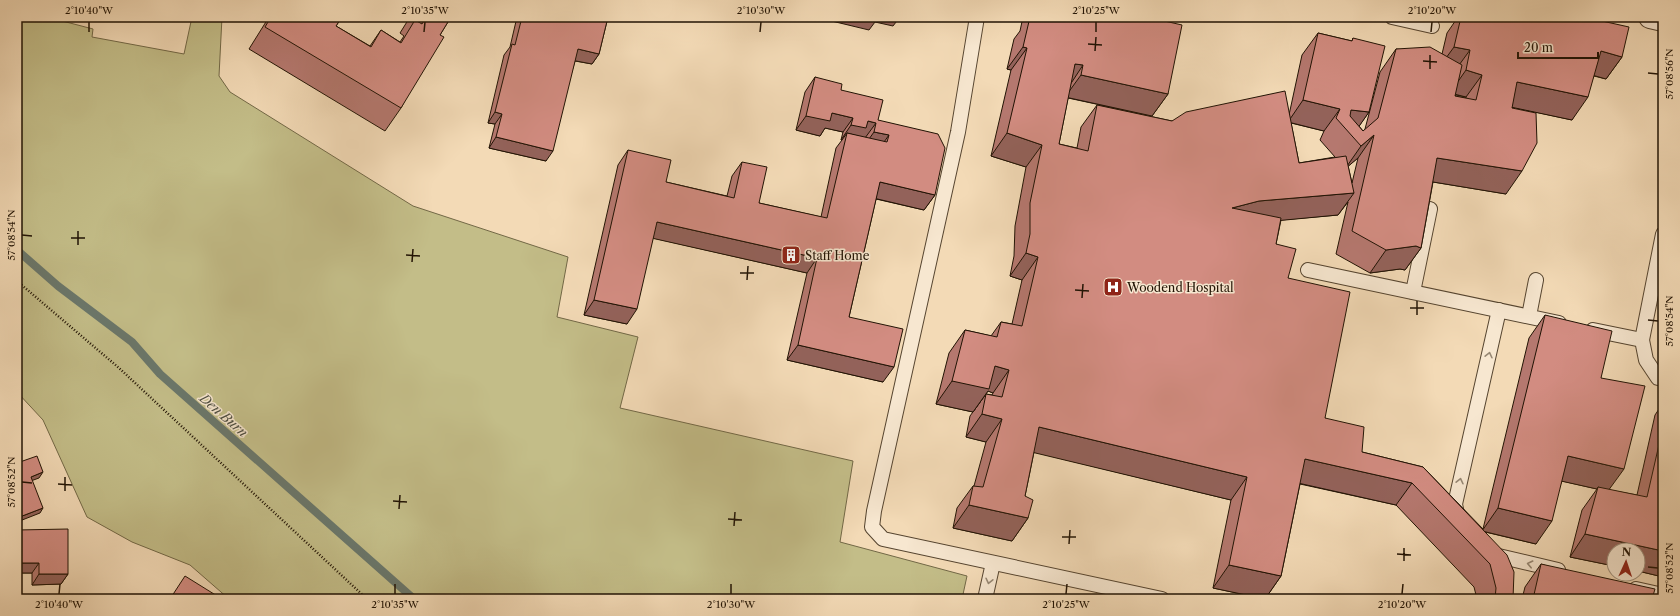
<svg xmlns="http://www.w3.org/2000/svg" width="1680" height="616" viewBox="0 0 1680 616" font-family="'Libre Caslon Text',serif">
<style>
.green{fill:#c3bd88;stroke:#726846}
.lines{fill:none;stroke-linecap:round;stroke-linejoin:round}
.stream{stroke:#6a776b;stroke-width:8}
.service-casing{stroke:#564530;stroke-width:16}
.minor-casing{stroke:#564530;stroke-width:24}
.path{stroke:#211304;stroke-width:2.5;stroke-dasharray:1 2;stroke-linecap:butt}
.service{stroke:#f7e7d0;stroke-width:14}
.minor{stroke:#f7e7d0;stroke-width:22}
.wall{fill:#b5786f;stroke:#211304;fill-rule:evenodd}
.shaded-wall{fill:#93625a;stroke:#211304}
.building{fill:#d28c81;stroke:#211304}
.oneway{stroke:#978874}
.ticks{fill:none;stroke:#211304;stroke-width:1.5}
.labels{text-anchor:middle;dominant-baseline:central;stroke-width:3;stroke-linejoin:round;paint-order:stroke}
.poi-label{font-size:12px;fill:#211304;stroke:#f7e7d0;text-anchor:start}
.water-label{font-size:13px;font-style:italic;fill:#4c4d40;stroke:#f7e7d0}
.neatline{fill:none;stroke:#211304;stroke-width:1.5}
.ticks-label{font-size:10px;text-anchor:middle;fill:#211304}
</style>
<rect width="100%" height="100%" fill="#f3dab6"/>
<filter id="stains"><feTurbulence type="fractalNoise" baseFrequency=".005" numOctaves="4"/><feColorMatrix values="0 0 0 0 .2 0 0 0 0 .09 0 0 0 0 .02 0 0 0 .5 -.17"/></filter>
<radialGradient id="worn" r=".72"><stop offset=".6" stop-color="#630" stop-opacity="0"/><stop offset="1" stop-color="#630" stop-opacity=".3"/></radialGradient>
<polygon class="green" points="17,17 47,17 93,29 92,37 184,54 192,17 222,17 219,76 230,92 413,206 568,257 557,317 638,337 620,408 853,461 840,542 967,576 962,599 229,599 190,565 132,542 87,517 43,420 17,392"/>
<g class="lines">
<polyline class="stream" points="17,250 58,286 132,342 160,374 414,599"/>
<g class="service-casing">
<g id="service">
<polyline points="977,17 958,132 874,511 872,527 883,539 1162,599"/>
<polyline points="1392,17 1432,26"/>
<polyline points="1663,234 1642,340 1646,360 1658,378 1663,379"/>
<polyline points="1308,270 1559,323"/>
<polyline points="1413,292 1430,209"/>
<polyline points="1529,316 1536,280"/>
<polyline points="1593,330 1642,340"/>
<polyline points="1458,519 1455,504 1499,310"/>
<polyline points="1490,554 1558,570"/>
<polyline points="1636,589 1663,595"/>
<polyline points="985,599 993,563"/>
</g>
</g>
<g class="minor-casing">
<polyline id="minor" points="1650,17 1663,20"/>
</g>
<polyline class="path" points="17,281 119,368 367,599"/>
<use href="#service" class="service"/>
<use href="#minor" class="minor"/>
</g>
<g class="wall">
<polygon points="269,17 342,17 336,26 370,46 381,30 400,42 404,36 400,33 410,17 451,17 440,35 401,108 385,131 249,49"/>
<polygon points="517,17 608,17 599,54 592,64 575,61 546,161 489,148 495,124 488,123 504,55 510,47"/>
<path d="M1023,17H1147L1168,94L1152,116L1068,98L1059,144L1077,148L1081,127L1097,105L1172,121L1289,115L1302,55L1318,33L1352,41L1353,38L1369,112L1359,126L1363,131L1365,129L1380,72L1396,49L1442,54L1447,33L1458,17H1584L1622,57L1606,79L1594,76L1572,120L1512,107L1506,194L1433,182L1421,248L1405,270L1400,269L1370,273L1336,254L1348,202L1338,215L1281,220L1276,244L1288,278L1325,418L1362,452L1423,467L1483,529L1529,338L1545,315L1601,378L1609,490L1637,495L1655,415L1663,403V577L1638,571L1614,550V566L1570,557L1582,510L1597,489L1562,481L1536,544L1485,532L1513,599H1477L1474,587L1396,505L1300,484L1281,576L1265,599L1213,588L1231,500L1034,452L1025,496L1028,518L1012,541L953,528L957,508L973,486H974L986,442L966,437L970,416L986,394L992,395L993,393L988,391L973,412L936,404L949,353L965,330L991,336L1001,322L1012,324L1022,280L1010,276L1014,256L1015,226L1026,167L991,156L1011,70L1007,69L1014,39L1020,31ZM1456,95L1466,97V98L1455,96ZM1291,123L1324,131L1320,140L1335,157L1299,163ZM1358,158L1352,183L1348,166Z"/>
<polygon points="815,77 841,90 878,120 935,195 924,210 876,199 849,317 883,382 787,360 807,273 653,238 627,324 584,315 618,165 628,150 666,182 727,196 732,176 742,162 759,203 821,217 836,148 842,140 841,140 843,132 825,128 820,136 796,130 805,92"/>
<polygon points="17,530 68,574 61,584 32,585 32,573 17,573"/>
<polygon points="1541,564 1652,599 1522,599 1525,587"/>
</g>
<g class="shaded-wall">
<polygon points="815,17 900,17 893,26 875,22 869,30"/>
<polygon points="1023,47 1027,48 1011,70 1007,69"/>
<polygon points="1454,47 1470,50 1454,72 1438,69"/>
<polygon points="578,49 599,54 592,64 571,60"/>
<polygon points="1601,51 1622,57 1606,79 1585,73"/>
<polygon points="1075,64 1083,65 1068,88"/>
<polygon points="1466,70 1482,75 1466,97 1450,93"/>
<polygon points="1081,75 1168,94 1152,116 1065,97"/>
<polygon points="1517,82 1588,97 1572,120 1501,105"/>
<polygon points="1303,100 1340,109 1324,131 1288,122"/>
<polygon points="1351,110 1369,112 1353,135 1341,123"/>
<polygon points="495,112 502,114 495,124 488,123"/>
<polygon points="832,113 853,118 843,132 825,128 820,136 796,130 806,116"/>
<polygon points="868,121 876,123 865,138 847,133 842,140 841,140 851,125"/>
<polygon points="874,132 889,135 879,149 864,146"/>
<polygon points="1007,133 1042,145 1026,167 991,156"/>
<polygon points="1374,135 1358,158 1345,169 1361,146"/>
<polygon points="496,137 553,151 546,161 489,148"/>
<polygon points="1437,158 1522,171 1506,194 1421,180"/>
<polygon points="880,182 935,195 924,210 869,197"/>
<polygon points="1354,193 1338,215 1243,224 1232,208 1259,201"/>
<polygon points="657,222 817,258 807,273 647,237"/>
<polygon points="1416,246 1421,248 1405,270 1400,269 1370,273 1386,250"/>
<polygon points="1026,253 1038,257 1022,280 1010,276"/>
<polygon points="594,300 637,309 627,324 584,315"/>
<polygon points="798,345 894,367 883,382 787,360"/>
<polygon points="995,366 1009,370 993,393 988,391 973,412 936,404 952,381"/>
<polygon points="982,414 1002,419 986,442 966,437"/>
<polygon points="1039,427 1247,477 1231,500 1023,450"/>
<polygon points="1568,456 1624,469 1608,491 1598,487 1597,489 1552,479"/>
<polygon points="1305,459 1412,483 1396,505 1289,481"/>
<polygon points="43,472 39,478 28,482 31,477"/>
<polygon points="969,505 1028,518 1012,541 953,528"/>
<polygon points="43,508 40,513 17,522 17,518"/>
<polygon points="1498,508 1552,521 1536,544 1482,531"/>
<polygon points="1585,534 1663,551 1663,577 1638,571 1638,550 1614,550 1614,566 1570,557"/>
<polygon points="17,563 39,563 32,573 17,573"/>
<polygon points="1229,565 1281,576 1265,599 1213,588"/>
<polygon points="39,574 68,574 61,584 32,585"/>
</g>
<g class="building">
<polygon points="271,17 342,17 336,26 371,47 381,30 401,43 415,20 422,24 426,17 451,17 440,35 444,37 401,108 265,27"/>
<polygon points="522,17 608,17 599,54 578,49 553,151 496,137 502,114 495,112 512,44 515,45"/>
<polygon points="866,17 877,17 877,20"/>
<polygon points="1030,17 1147,17 1182,25 1168,94 1081,75 1083,65 1075,64 1059,144 1088,151 1097,105 1172,121 1186,112 1285,91 1299,163 1346,156 1354,193 1259,201 1232,208 1281,218 1276,244 1296,249 1288,278 1350,292 1325,418 1364,427 1362,452 1423,467 1507,555 1514,572 1513,599 1495,599 1496,588 1490,564 1412,483 1305,459 1281,576 1229,565 1247,477 1039,427 1025,496 1033,500 1028,518 969,505 973,486 983,487 1002,419 982,414 986,394 1002,397 1009,370 995,366 989,389 952,381 965,330 997,337 1001,322 1022,326 1038,257 1026,253 1030,234 1030,203 1042,145 1007,133 1027,48 1023,47"/>
<polygon points="1461,17 1584,17 1629,27 1622,57 1601,51 1588,97 1517,82 1512,108 1536,113 1537,143 1522,171 1437,158 1421,248 1416,246 1386,250 1352,231 1374,135 1361,146 1336,118 1340,109 1303,100 1318,33 1352,41 1353,38 1385,46 1369,112 1351,110 1350,116 1363,131 1378,118 1396,49 1430,47 1462,65 1455,96 1476,100 1482,75 1466,70 1470,50 1454,47"/>
<polygon points="815,77 842,84 841,90 883,100 878,120 938,134 945,148 935,195 880,182 849,317 903,329 894,367 798,345 817,258 657,222 637,309 594,300 628,150 671,160 666,182 734,198 742,162 767,167 759,203 827,218 847,133 887,142 889,135 874,132 876,123 868,121 866,128 851,125 853,118 832,113 830,121 806,116"/>
<polygon points="1545,315 1612,331 1601,378 1645,386 1624,469 1568,456 1552,521 1498,508"/>
<polygon points="1663,427 1663,551 1585,534 1598,487 1647,497"/>
<polygon points="37,456 43,472 31,477 43,508 17,518 17,463"/>
<polygon points="68,529 68,574 39,574 39,563 17,563 17,530"/>
<polygon points="1541,564 1655,589 1652,599 1533,599"/>
<polygon points="185,576 222,599 170,599"/>
</g>
<defs><path id="oneway-chevron" d="M-2-3.5L2.5 0L-2 3.5" fill="none" stroke-width="1.6" stroke-linecap="round" stroke-linejoin="round"/></defs>
<g class="oneway">
<use href="#oneway-chevron" transform="translate(1489 355) rotate(-77)"/>
<use href="#oneway-chevron" transform="translate(1460 481) rotate(-77)"/>
<use href="#oneway-chevron" transform="translate(1530 564) rotate(-167)"/>
<use href="#oneway-chevron" transform="translate(989 581) rotate(103)"/>
</g>
<path class="ticks" d="M89,32V22M424,32L425,22M760,32L761,22M1096,32V22M1431,32L1432,22M1088,44L1102,45M1095,51L1096,37M1423,61L1437,62M1430,69V55M1648,73L1658,74M22,235L32,236M71,238H85M78,245V231M406,255L420,256M412,262L413,249M740,273H754M747,280L748,266M1075,290L1089,291M1082,298L1083,284M1410,308H1424M1417,315V301M1648,320L1658,321M22,482L32,483M58,484L72,485M65,491V477M393,501L407,502M399,509L400,495M728,519L742,520M734,526L735,512M1062,537H1076M1069,544L1070,530M1397,554L1411,555M1404,561V548M1648,567L1658,568M59,594L60,584M395,594V584M731,594V584M1066,594L1067,584M1402,594L1403,584"/>
<defs>
<g id="building-square" transform="scale(1)"><rect x="-9" y="-9" width="18" height="18" rx="4" fill="#8f2418" stroke="#f7e7d0"/><path d="M-4-6H4V6H1V3H-1V6H-4ZM-2.5-4.3h1.7v1.8h-1.7ZM.8-4.3h1.7v1.8H.8ZM-2.5-1h1.7V.8h-1.7ZM.8-1h1.7V.8H.8Z" fill="#fff"/></g>
<g id="hospital-square" transform="scale(1)"><rect x="-9" y="-9" width="18" height="18" rx="4" fill="#8f2418" stroke="#f7e7d0"/><path d="M-5-5h3v3.5h4V-5h3V5h-3V1.5h-4V5h-3Z" fill="#fff"/></g>
</defs>
<g fill-rule="evenodd">
<use href="#building-square" x="791" y="255"/>
<use href="#hospital-square" x="1113" y="287"/>
</g>
<g class="labels">
<g class="poi-label">
<text x="805" y="255">Staff Home</text>
<text x="1127" y="287">Woodend Hospital</text>
</g>
<g class="water-label">
<text transform="translate(224 415) rotate(41)">Den Burn</text>
</g>
</g>
<rect width="1680" height="616" fill="none" stroke="#f3dab6" stroke-width="44"/>
<g transform="translate(1626 562) rotate(3)"><circle r="19" fill="#f7e7d0" stroke="#a1927e"/>
<path d="M0-3L7 15L0 10L-7 15Z" fill="#8f2418"/>
<text y="-6" font-size="11" font-weight="bold" text-anchor="middle" fill="#211304">N</text>
</g>
<path d="M1518 52v6h80v-6" fill="none" stroke="#211304" stroke-width="2"/>
<text x="1524" y="52" font-size="12" fill="#211304" stroke="#f7e7d0" stroke-width="3" paint-order="stroke">20 m</text>
<rect x="22" y="22" width="1636" height="572" class="neatline"/>
<g class="ticks-label">
<text x="89" y="14">2°10'40"W</text>
<text x="425" y="14">2°10'35"W</text>
<text x="761" y="14">2°10'30"W</text>
<text x="1096" y="14">2°10'25"W</text>
<text x="1432" y="14">2°10'20"W</text>
<text transform="translate(1669 74) rotate(-90)" y="4">57°08'56"N</text>
<text transform="translate(11 235) rotate(-90)" y="4">57°08'54"N</text>
<text transform="translate(1669 321) rotate(-90)" y="4">57°08'54"N</text>
<text transform="translate(11 482) rotate(-90)" y="4">57°08'52"N</text>
<text transform="translate(1669 568) rotate(-90)" y="4">57°08'52"N</text>
<text x="59" y="608">2°10'40"W</text>
<text x="395" y="608">2°10'35"W</text>
<text x="731" y="608">2°10'30"W</text>
<text x="1066" y="608">2°10'25"W</text>
<text x="1402" y="608">2°10'20"W</text>
</g>
<rect width="100%" height="100%" filter="url(#stains)"/>
<rect width="100%" height="100%" fill="url(#worn)"/>
</svg>
